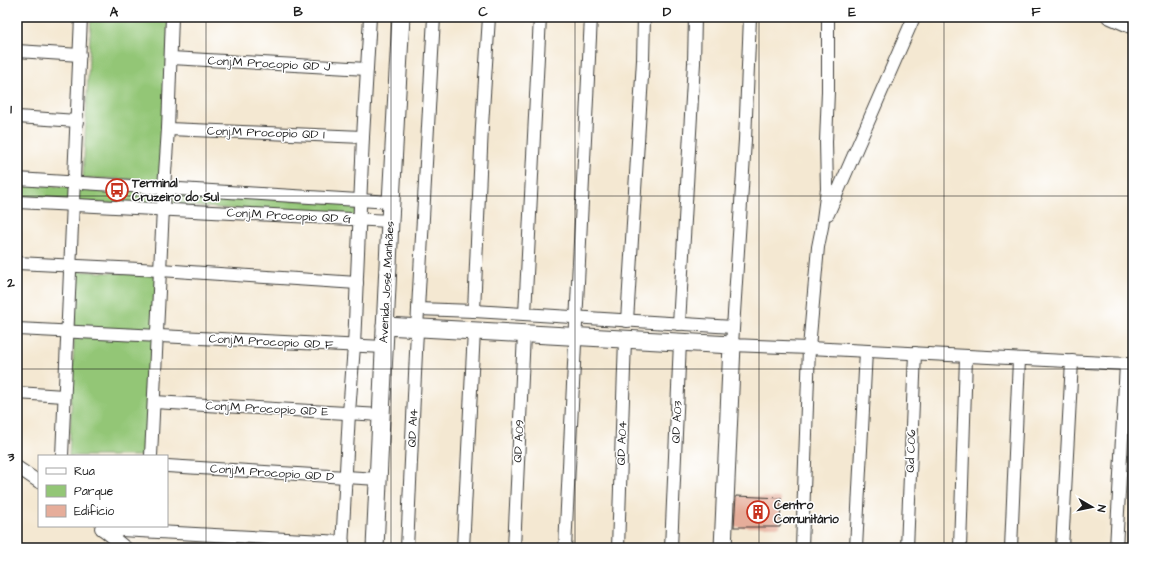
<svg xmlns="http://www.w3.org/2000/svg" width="1150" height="565" viewBox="0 0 1150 565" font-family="'Architects Daughter',sans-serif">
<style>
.green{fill:#93c676;stroke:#587149}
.building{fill:#e6ad9a}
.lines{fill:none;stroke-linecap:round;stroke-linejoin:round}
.street-casing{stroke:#3c3b37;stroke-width:14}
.secondary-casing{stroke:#3c3b37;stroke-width:19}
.street{stroke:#fff;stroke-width:12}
.secondary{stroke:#fff;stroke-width:17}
.grid{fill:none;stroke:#1c1c1c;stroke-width:1;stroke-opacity:0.55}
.labels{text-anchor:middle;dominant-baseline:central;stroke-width:3;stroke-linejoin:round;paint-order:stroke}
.street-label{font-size:12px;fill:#1c1c1c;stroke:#fff}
.poi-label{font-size:12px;font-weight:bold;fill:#1c1c1c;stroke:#fff;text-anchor:start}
.neatline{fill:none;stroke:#1c1c1c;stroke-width:1.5}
.grid-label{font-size:13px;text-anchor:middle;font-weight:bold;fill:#1c1c1c}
</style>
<rect width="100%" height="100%" fill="#fff"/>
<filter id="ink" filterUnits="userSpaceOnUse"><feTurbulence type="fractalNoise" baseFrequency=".025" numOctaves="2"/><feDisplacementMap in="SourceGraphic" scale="8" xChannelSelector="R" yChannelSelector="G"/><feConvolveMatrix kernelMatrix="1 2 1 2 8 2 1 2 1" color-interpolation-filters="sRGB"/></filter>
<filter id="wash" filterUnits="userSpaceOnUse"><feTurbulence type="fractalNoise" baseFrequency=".012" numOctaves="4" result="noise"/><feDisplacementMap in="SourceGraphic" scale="16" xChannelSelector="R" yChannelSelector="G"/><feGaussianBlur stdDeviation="0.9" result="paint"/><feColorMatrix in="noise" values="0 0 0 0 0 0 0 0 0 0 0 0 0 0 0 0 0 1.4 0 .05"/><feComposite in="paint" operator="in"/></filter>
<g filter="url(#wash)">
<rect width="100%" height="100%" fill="#f4e8d2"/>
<g class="green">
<polygon points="91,17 169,17 161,180 83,178"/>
<polygon points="17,184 70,187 69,203 17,200"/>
<polygon points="77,187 162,192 161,206 77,202"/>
<polygon points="173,192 356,204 355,217 173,205"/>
<polygon points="77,271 157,275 149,456 69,456"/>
</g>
<g id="blocks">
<polygon class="building" points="736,496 781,498 780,527 734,527"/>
</g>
</g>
<g filter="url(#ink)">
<use href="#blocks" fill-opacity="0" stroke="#3c3b37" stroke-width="1"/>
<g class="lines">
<g class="street-casing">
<g id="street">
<polyline points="750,17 745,140 732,345 809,348 1126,364 1133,370"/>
<polyline points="1108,17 1133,28"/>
<polyline points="17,51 80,55"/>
<polyline points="171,58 367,69"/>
<polyline points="17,117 77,121"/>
<polyline points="168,129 363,137"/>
<polyline points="17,179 391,202"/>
<polyline points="17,202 390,221"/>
<polyline points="828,214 914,17"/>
<polyline points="17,263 160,270 357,283"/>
<polyline points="418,309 474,311 733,327"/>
<polyline points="474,311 482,126 489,17"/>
<polyline points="525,314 540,17"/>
<polyline points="627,321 643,60 644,17"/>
<polyline points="679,324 694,63 695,17"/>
<polyline points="17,329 384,347"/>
<polyline points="17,393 64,396"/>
<polyline points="1130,401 1133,427"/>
<polyline points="154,402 381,415"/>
<polyline points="62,456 81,17"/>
<polyline points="151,456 164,188 168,129 172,17"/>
<polyline points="167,466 378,479"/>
<polyline points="17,467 39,482"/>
<polyline points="101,528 126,548"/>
<polyline points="102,529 343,542"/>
<polyline points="342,548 349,413 354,346 363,137 370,17"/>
<polyline points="407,548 418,309 434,17"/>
<polyline points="463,548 474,331"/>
<polyline points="514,548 524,334"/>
<polyline points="565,548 591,17"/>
<polyline points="618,548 625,339"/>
<polyline points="671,548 680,342"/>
<polyline points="802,548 809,348 818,247 822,227 827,189 826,142 828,91 828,17"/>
<polyline points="856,548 866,351"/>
<polyline points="907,548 915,353"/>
<polyline points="960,548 966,357"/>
<polyline points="1011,548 1019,359"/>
<polyline points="1062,548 1072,361"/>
<polyline points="1116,548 1126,364"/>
</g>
</g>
<g class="secondary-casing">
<g id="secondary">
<polyline points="385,326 732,345 723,548"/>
<polyline points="375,548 390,221 401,17"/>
</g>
</g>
<use href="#street" class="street"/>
<use href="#secondary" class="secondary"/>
</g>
</g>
<path class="grid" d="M206,17V548M391,17V548M575,17V548M759,17V548M944,17V548M17,196H1133M17,369H1133"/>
<defs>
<g id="bus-ring" transform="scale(1.15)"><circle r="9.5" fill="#fff" stroke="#c8321e" stroke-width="1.5"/><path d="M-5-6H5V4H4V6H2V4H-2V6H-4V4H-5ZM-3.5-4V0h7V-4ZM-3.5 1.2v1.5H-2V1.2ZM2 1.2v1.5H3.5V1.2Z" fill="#c8321e"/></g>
<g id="building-ring" transform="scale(1.15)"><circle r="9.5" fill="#fff" stroke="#c8321e" stroke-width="1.5"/><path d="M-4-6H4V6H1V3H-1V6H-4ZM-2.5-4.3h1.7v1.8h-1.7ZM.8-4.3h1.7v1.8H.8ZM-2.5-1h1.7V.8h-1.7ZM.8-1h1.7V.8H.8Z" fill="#c8321e"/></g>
</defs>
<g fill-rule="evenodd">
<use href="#bus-ring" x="117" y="190"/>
<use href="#building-ring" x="758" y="512"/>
</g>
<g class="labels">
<g class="street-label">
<text transform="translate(269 64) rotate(3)">Conj.M Procopio QD J</text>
<text transform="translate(266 133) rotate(2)">Conj.M Procopio QD I</text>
<text transform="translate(289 216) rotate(3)">Conj.M Procopio QD G</text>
<text transform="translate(387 282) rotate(-87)">Avenida José Manhães</text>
<text transform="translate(271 342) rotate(3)">Conj.M Procopio QD F</text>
<text transform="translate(267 409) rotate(3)">Conj.M Procopio QD E</text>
<text transform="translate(677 422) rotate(-87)">QD A03</text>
<text transform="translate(413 428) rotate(-87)">QD A14</text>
<text transform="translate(519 441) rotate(-87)">QD A09</text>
<text transform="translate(622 443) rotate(-88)">QD A04</text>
<text transform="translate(911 451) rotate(-88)">Qd C06</text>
<text transform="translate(272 473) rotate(4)">Conj.M Procopio QD D</text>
</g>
<g class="poi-label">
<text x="132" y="183">Terminal<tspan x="132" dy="14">Cruzeiro do Sul</tspan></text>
<text x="774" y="505">Centro<tspan x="774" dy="14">Comunitário</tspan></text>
</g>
</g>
<rect width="1150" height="565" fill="none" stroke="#fff" stroke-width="44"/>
<rect x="38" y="455" width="130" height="72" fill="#ffffff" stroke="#a4a4a4"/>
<rect x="46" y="468" width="20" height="6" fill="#ffffff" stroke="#a4a4a4"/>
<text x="74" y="475" font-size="12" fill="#1c1c1c">Rua</text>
<rect x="46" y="485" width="20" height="12" fill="#93c676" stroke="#a4a4a4"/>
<text x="74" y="495" font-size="12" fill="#1c1c1c">Parque</text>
<rect x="46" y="505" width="20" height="12" fill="#e6ad9a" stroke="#a4a4a4"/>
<text x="74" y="515" font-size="12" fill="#1c1c1c">Edifício</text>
<g transform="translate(1092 507) rotate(99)" stroke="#ffffff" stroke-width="3" paint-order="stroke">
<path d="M0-3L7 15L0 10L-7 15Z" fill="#1c1c1c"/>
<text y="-6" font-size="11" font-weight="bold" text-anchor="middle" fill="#1c1c1c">N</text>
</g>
<rect x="22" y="22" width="1106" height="521" class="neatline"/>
<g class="grid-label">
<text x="114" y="16">A</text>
<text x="298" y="16">B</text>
<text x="483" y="16">C</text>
<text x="667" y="16">D</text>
<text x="852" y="16">E</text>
<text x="1036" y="16">F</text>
<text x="11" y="113">1</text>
<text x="11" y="287">2</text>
<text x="11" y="461">3</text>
</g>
</svg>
